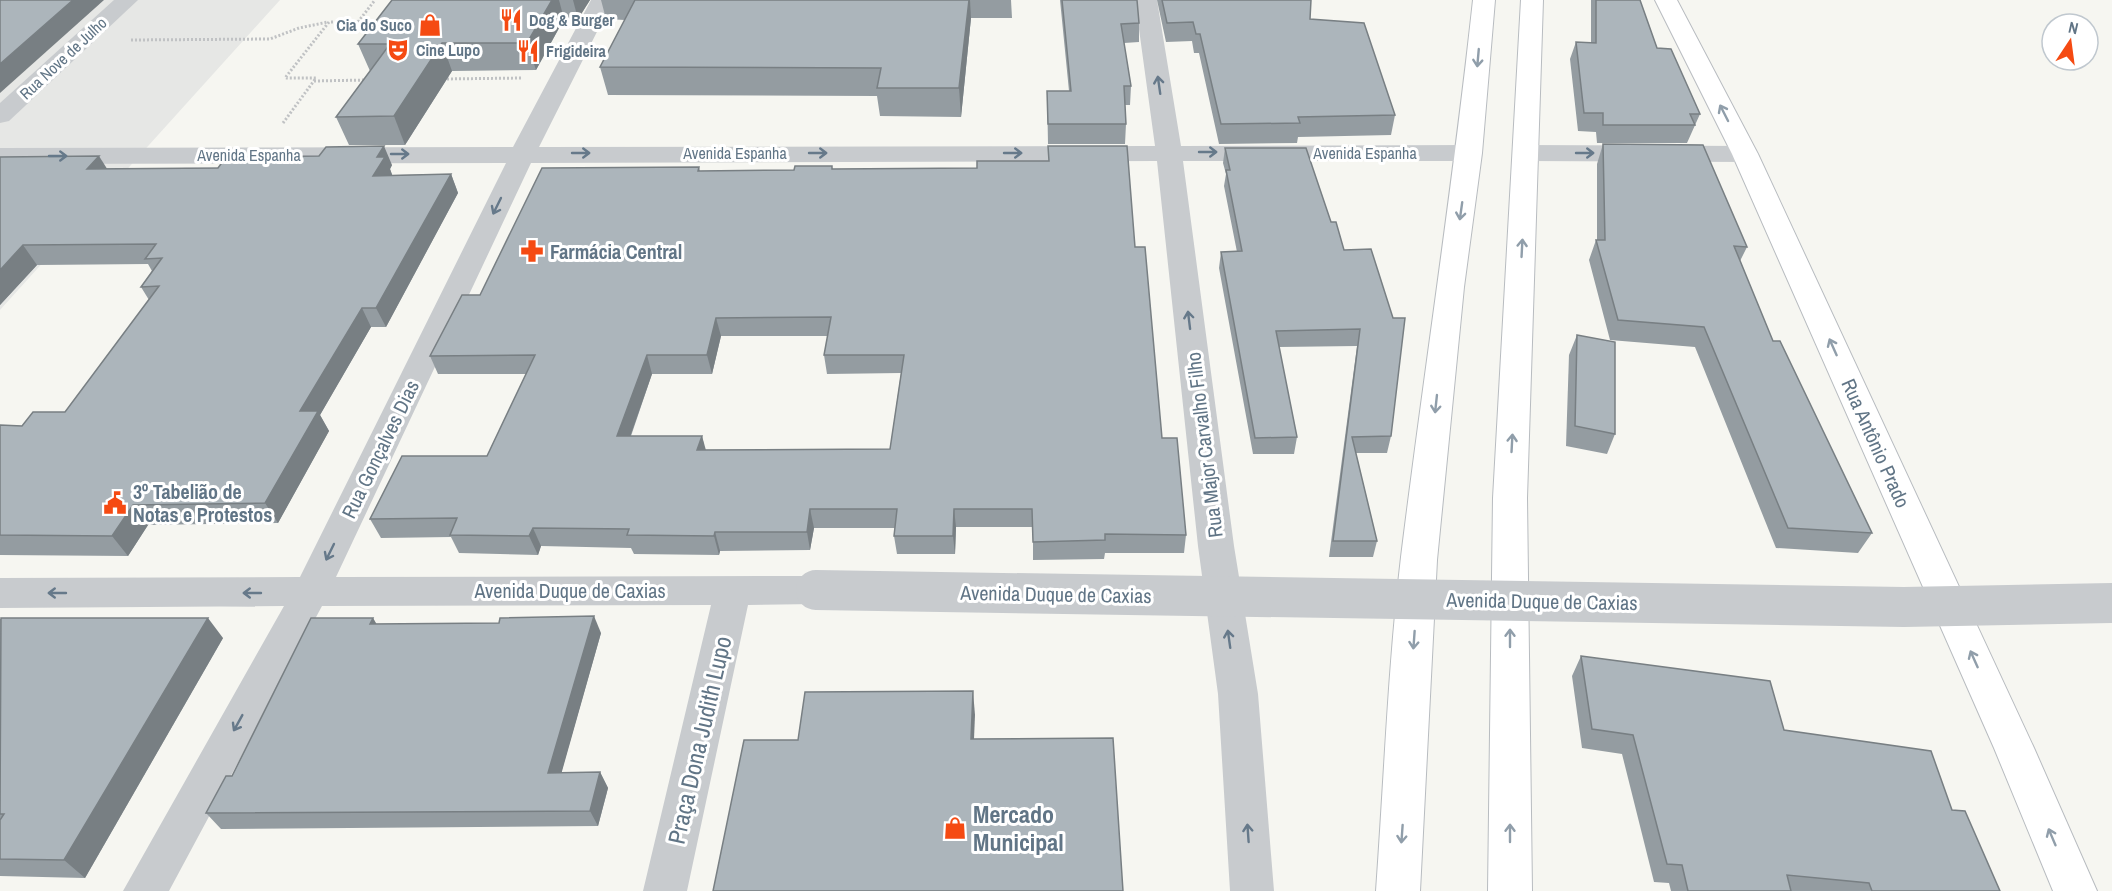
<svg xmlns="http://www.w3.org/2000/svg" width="2112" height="891" viewBox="0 0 2112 891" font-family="'Archivo Narrow',sans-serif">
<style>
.built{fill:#e6e7e5}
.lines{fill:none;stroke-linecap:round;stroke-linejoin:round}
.major-casing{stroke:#b8bcc0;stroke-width:2}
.path{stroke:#c0c2c4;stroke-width:3;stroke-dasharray:2 2;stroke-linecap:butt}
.minor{fill:#c8cbce;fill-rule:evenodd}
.major{fill:#fff;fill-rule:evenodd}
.minor-bridge{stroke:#c8cbce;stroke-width:40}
.wall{fill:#949ca1;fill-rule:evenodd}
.shaded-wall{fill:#787f83}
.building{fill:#acb5bb;stroke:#787f83;stroke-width:1.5;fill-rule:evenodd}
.oneway{stroke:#909eaa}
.oneway2{stroke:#66798a}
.labels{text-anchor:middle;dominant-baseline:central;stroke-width:6;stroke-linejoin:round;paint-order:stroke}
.far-poi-label{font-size:16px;font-weight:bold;fill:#617586;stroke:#fff;text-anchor:start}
.far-street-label{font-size:16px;fill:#617586;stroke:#fff}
.poi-label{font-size:20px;font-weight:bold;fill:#617586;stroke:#fff;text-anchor:start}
.street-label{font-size:20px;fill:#617586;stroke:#fff}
.near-street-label{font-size:24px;fill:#617586;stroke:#fff}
.near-poi-label{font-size:24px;font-weight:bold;fill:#617586;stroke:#fff;text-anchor:start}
</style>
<rect width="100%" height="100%" fill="#f6f6f1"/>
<polygon class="built" points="0,0 280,0 0,310"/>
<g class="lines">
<g class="major-casing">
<g id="major">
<path d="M1473,0H1495L1482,153L1464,287L1437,560L1420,891H1376C1384,780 1388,667 1401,557C1424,371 1453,186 1473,0Z"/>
<polygon points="1521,0 1543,0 1527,498 1532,891 1488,891 1493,498"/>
<polygon points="1655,0 1677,0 1758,154 2034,748 2097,891 2053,891 1994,748 1732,154"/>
</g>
</g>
<g class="path">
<polyline points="358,22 375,0"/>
<polyline points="131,40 270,39 299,28 328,22"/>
<polyline points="443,79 523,78"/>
<polyline points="314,81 367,80"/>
<polyline points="283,123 316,78 285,78 329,22 378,22"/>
</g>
<g class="minor">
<polygon points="114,0 138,0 9,121 0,123 0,103"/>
<polygon points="591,0 613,0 539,147 1155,146 1135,0 1157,0 1181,146 1469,145 1478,148 1482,153 1478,158 1469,161 1183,161 1234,546 1258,694 1274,891 1230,891 1218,694 1198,546 1157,161 531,163 336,577 816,576 829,580 834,590 829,600 816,604 748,605 687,891 643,891 711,605 322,606 169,891 123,891 284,606 0,608 0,578 300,577 506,163 0,164 0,148 513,147"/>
<polygon points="1527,145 1745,146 1754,149 1758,154 1754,159 1745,162 1527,161 1518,158 1514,153 1518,148"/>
</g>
<use href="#major" class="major"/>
<polyline class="minor-bridge" points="816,590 1904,607 2112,603"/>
</g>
<g class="wall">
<polygon points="392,0 590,0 578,19 564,19 536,70 452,71 405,145 349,145 336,117 370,71 358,44"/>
<polygon points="601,0 1011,0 1012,18 971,18 961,117 880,116 877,96 608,95 600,67 625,20 606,19"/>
<polygon points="1060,0 1137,0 1139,23 1139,42 1124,43 1131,86 1130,105 1125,105 1126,124 1125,144 1048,144 1047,91 1069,91"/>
<polygon points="1157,0 1311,0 1310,19 1395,115 1391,135 1298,137 1297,143 1219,144 1199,53 1194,53 1192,41 1166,42"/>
<polygon points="1591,0 1640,0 1657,48 1700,114 1687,143 1597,143 1596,132 1578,131 1570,59 1576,42 1591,43"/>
<polygon points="1603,144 1747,247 1740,261 1773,341 1872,533 1858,553 1776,548 1695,347 1610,340 1589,260 1596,240 1597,240 1597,164"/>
<polygon points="1225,148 1331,222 1391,436 1387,453 1356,453 1377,541 1373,557 1329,557 1357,346 1279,347 1297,437 1294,454 1253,454 1219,268 1221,252 1237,252 1224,186 1226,174 1223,163"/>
<polygon points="0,157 107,169 392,165 390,169 392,175 451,174 458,193 386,327 371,327 320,415 329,431 278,523 148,525 128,556 0,555 0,425 22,426 65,412 149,300 141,287 152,271 148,264 37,265 0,305"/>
<path d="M699,167L700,171L794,170L833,169L1135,247L1162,438L1186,535L1184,553H1105L1104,559L1033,560V527H956L955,554H897L894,536L895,528H814L810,550L720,551L719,555L634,554L631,548L541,546L538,555L459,553L451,537L381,538L370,519L487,456L526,374H438L430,356L480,295ZM721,336H828L824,355L827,374L901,373L890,449L705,450L702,436H631L652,374H712Z"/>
<polygon points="1577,335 1615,434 1607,454 1566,446 1569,355"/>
<polygon points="373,618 376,624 601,633 561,773 600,772 608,788 598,826 221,829 206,813 232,776"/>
<polygon points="0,619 223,638 85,878 0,876"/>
<polygon points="1581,656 1784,730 1952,810 2000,891 1671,891 1669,883 1654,882 1622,754 1582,748 1572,676"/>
</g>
<g class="shaded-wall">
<polygon points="73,0 104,0 0,93 0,64"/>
<polygon points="552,0 559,0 564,19 536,70 527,43"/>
<polygon points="573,0 590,0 578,19"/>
<polygon points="969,0 970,0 971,18 961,117 959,88"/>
<polygon points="442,43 452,71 405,145 394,116"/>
<polygon points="384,146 392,165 390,169 393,177 373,176 377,157"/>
<polygon points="99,156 111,175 87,169"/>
<polygon points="451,174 458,193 386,327 376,308"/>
<polygon points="23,245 37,265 0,305 0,270"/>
<polygon points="362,308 371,327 320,415 329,431 278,523 265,503 300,411"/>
<polygon points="716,318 721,336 712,374 707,355"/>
<polygon points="647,355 652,374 624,454 617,436"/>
<polygon points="702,436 707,454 697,450"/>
<polygon points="133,505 148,525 128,556 112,536"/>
<polygon points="810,509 814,528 810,550 807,532"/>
<polygon points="954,509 956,527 955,554 953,536"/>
<polygon points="533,528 541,546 538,555 529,536"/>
<polygon points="715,532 720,551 719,555 714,536"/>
<polygon points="594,616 601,633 557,789 548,773"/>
<polygon points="208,618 223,638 85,878 64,860"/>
<polygon points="373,618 383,635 370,624"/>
<polygon points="973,691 975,715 973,763 971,739"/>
<polygon points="600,772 608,788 598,826 590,811"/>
</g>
<g class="building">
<polygon points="0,0 73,0 0,64"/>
<polygon points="392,0 552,0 527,43 442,43 394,116 336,117 390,44 358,44"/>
<polygon points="635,0 969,0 959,88 877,88 881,68 600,67"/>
<polygon points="1062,0 1137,0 1139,23 1121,24 1131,86 1124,86 1126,124 1048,124 1047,91 1071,91"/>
<polygon points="1162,0 1311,0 1310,19 1364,23 1395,115 1298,117 1300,123 1221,124 1200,34 1196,34 1193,22 1167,23"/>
<polygon points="1596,0 1640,0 1657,48 1671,49 1700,114 1690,114 1695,125 1603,125 1603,113 1584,113 1576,42 1596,43"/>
<polygon points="1603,144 1703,145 1747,247 1734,246 1773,341 1780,341 1872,533 1788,528 1704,327 1618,320 1596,240 1605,240"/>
<polygon points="384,146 377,157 385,157 373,176 451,174 376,308 362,308 300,411 318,411 265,503 133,505 112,536 0,535 0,425 22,426 33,412 65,412 159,286 141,287 162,258 145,259 156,244 23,245 0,270 0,157 99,156 87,169 218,168 226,157 319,156 326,147"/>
<path d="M1048,146H1127L1135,247H1145L1162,438H1177L1186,535L1105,534V540L1033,542L1032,509H954L953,536H894L897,509H810L807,532H715L714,536L627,535L629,529L533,528L529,536L450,535L457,518L370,519L402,456H487L535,355L430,356L462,295H480L542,168L699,167L698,171L794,170L795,166H832V169L977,168V161H1049ZM831,317L824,355H904L890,449L697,450L702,436H617L647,355H707L716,318Z"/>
<polygon points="1225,148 1306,148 1331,222 1336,222 1344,250 1371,249 1393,318 1405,318 1391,436 1352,437 1377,541 1333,541 1360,329 1276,331 1297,437 1255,438 1221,252 1242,251 1226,170 1230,170"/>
<polygon points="1577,335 1615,342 1615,434 1575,426"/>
<polygon points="594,616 548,773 600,772 590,811 206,813 226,776 232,776 311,618 373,618 370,624 499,623 500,618"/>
<polygon points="1,618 208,618 64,860 0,859 0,820 4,814 0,814"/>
<polygon points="1581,656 1770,681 1784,730 1931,751 1952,810 1965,811 2000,891 1872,891 1869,883 1787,875 1791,891 1688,891 1682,865 1667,864 1633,735 1592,729"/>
<polygon points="973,691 971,739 1113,738 1123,891 713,891 744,740 798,740 805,692"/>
</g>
<defs><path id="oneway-shaft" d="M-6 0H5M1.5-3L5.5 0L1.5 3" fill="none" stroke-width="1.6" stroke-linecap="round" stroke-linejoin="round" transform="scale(1.5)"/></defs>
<g class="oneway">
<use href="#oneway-shaft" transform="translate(1478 58) rotate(95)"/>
<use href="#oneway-shaft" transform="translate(1724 113) rotate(-117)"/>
<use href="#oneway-shaft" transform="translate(1461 211) rotate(98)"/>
<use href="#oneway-shaft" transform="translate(1522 248) rotate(-87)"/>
<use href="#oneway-shaft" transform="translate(1833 347) rotate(-114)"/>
<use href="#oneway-shaft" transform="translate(1436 404) rotate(96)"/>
<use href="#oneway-shaft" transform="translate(1512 443) rotate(-87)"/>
<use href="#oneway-shaft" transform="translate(1510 638) rotate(-90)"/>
<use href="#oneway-shaft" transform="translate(1414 640) rotate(94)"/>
<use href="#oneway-shaft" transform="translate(1974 659) rotate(-114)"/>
<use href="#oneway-shaft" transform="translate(1510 833) rotate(-90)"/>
<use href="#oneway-shaft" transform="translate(1402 834) rotate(94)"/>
<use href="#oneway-shaft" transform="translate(2052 837) rotate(-113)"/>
</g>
<g class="oneway2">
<use href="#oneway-shaft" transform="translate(1159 85) rotate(-98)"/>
<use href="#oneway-shaft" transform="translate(1208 152)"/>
<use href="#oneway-shaft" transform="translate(581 153)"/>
<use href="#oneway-shaft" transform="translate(818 153)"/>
<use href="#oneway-shaft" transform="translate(1013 153)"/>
<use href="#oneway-shaft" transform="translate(1585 153)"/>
<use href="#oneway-shaft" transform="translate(400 154)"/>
<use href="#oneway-shaft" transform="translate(58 156)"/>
<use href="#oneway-shaft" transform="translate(497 206) rotate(116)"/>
<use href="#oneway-shaft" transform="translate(1189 320) rotate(-97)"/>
<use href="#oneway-shaft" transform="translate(330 552) rotate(116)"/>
<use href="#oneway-shaft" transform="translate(57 593) rotate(180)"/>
<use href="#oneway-shaft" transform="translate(252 593) rotate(180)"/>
<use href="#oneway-shaft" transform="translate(1229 639) rotate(-98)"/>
<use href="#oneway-shaft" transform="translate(238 723) rotate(119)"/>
<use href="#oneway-shaft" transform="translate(1248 833) rotate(-94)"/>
</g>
<defs>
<g id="restaurant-bare" transform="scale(1.8)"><path d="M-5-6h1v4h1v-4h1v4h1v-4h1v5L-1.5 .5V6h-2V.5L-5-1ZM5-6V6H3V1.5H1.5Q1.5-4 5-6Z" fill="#f54a12" stroke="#fff" stroke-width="2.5" paint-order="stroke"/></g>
<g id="shop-bare" transform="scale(1.8)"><path d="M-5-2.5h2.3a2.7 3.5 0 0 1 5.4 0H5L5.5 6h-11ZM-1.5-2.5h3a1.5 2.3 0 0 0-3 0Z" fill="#f54a12" stroke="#fff" stroke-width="2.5" paint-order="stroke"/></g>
<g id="theatre-bare" transform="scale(1.8)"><path d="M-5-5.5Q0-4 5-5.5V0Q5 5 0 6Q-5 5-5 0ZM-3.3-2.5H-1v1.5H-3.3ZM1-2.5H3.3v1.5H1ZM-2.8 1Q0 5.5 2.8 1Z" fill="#f54a12" stroke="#fff" stroke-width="2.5" paint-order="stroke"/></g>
<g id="pharmacy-bare" transform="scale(1.8)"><path d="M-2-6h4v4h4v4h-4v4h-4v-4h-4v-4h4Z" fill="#f54a12" stroke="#fff" stroke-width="2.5" paint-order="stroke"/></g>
<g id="civic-bare" transform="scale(1.8)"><path d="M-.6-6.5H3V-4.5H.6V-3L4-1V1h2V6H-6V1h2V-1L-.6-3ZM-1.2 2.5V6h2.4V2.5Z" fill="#f54a12" stroke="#fff" stroke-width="2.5" paint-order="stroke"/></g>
</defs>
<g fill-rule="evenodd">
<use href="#restaurant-bare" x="511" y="20"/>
<use href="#shop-bare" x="430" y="25"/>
<use href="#theatre-bare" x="398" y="50"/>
<use href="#restaurant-bare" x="528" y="51"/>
<use href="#pharmacy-bare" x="532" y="251"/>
<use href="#civic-bare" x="115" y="503"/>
<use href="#shop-bare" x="955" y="828"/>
</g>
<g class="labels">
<g class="far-poi-label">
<text x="529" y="20">Dog &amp; Burger</text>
<text x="412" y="25" text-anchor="end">Cia do Suco</text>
<text x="416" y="50">Cine Lupo</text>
<text x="546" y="51">Frigideira</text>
</g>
<g class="far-street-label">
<text transform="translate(63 58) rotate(-43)">Rua Nove de Julho</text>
<text x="735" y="153">Avenida Espanha</text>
<text x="1365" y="153">Avenida Espanha</text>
<text x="249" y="155">Avenida Espanha</text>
</g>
<g class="poi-label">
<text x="550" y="251">Farmácia Central</text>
<text x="133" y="491">3º Tabelião de<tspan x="133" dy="23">Notas e Protestos</tspan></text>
</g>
<g class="street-label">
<text transform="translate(1876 443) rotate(66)">Rua Antônio Prado</text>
<text transform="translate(1204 445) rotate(-97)">Rua Major Carvalho Filho</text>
<text transform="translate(380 449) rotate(-64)">Rua Gonçalves Dias</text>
<text x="570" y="590">Avenida Duque de Caxias</text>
<text transform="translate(1056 594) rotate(1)">Avenida Duque de Caxias</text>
<text transform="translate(1542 601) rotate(1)">Avenida Duque de Caxias</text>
</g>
<g class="near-street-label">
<text transform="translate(699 740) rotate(-77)">Praça Dona Judith Lupo</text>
</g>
<g class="near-poi-label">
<text x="973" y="814">Mercado<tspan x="973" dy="28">Municipal</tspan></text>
</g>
</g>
<g transform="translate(2070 42) rotate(13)"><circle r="28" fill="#ffffff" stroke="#c0c8cf" stroke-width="1.5"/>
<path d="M0-4.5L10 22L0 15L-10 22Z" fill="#f54a12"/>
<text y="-9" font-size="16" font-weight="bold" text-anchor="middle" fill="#617586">N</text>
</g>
</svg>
